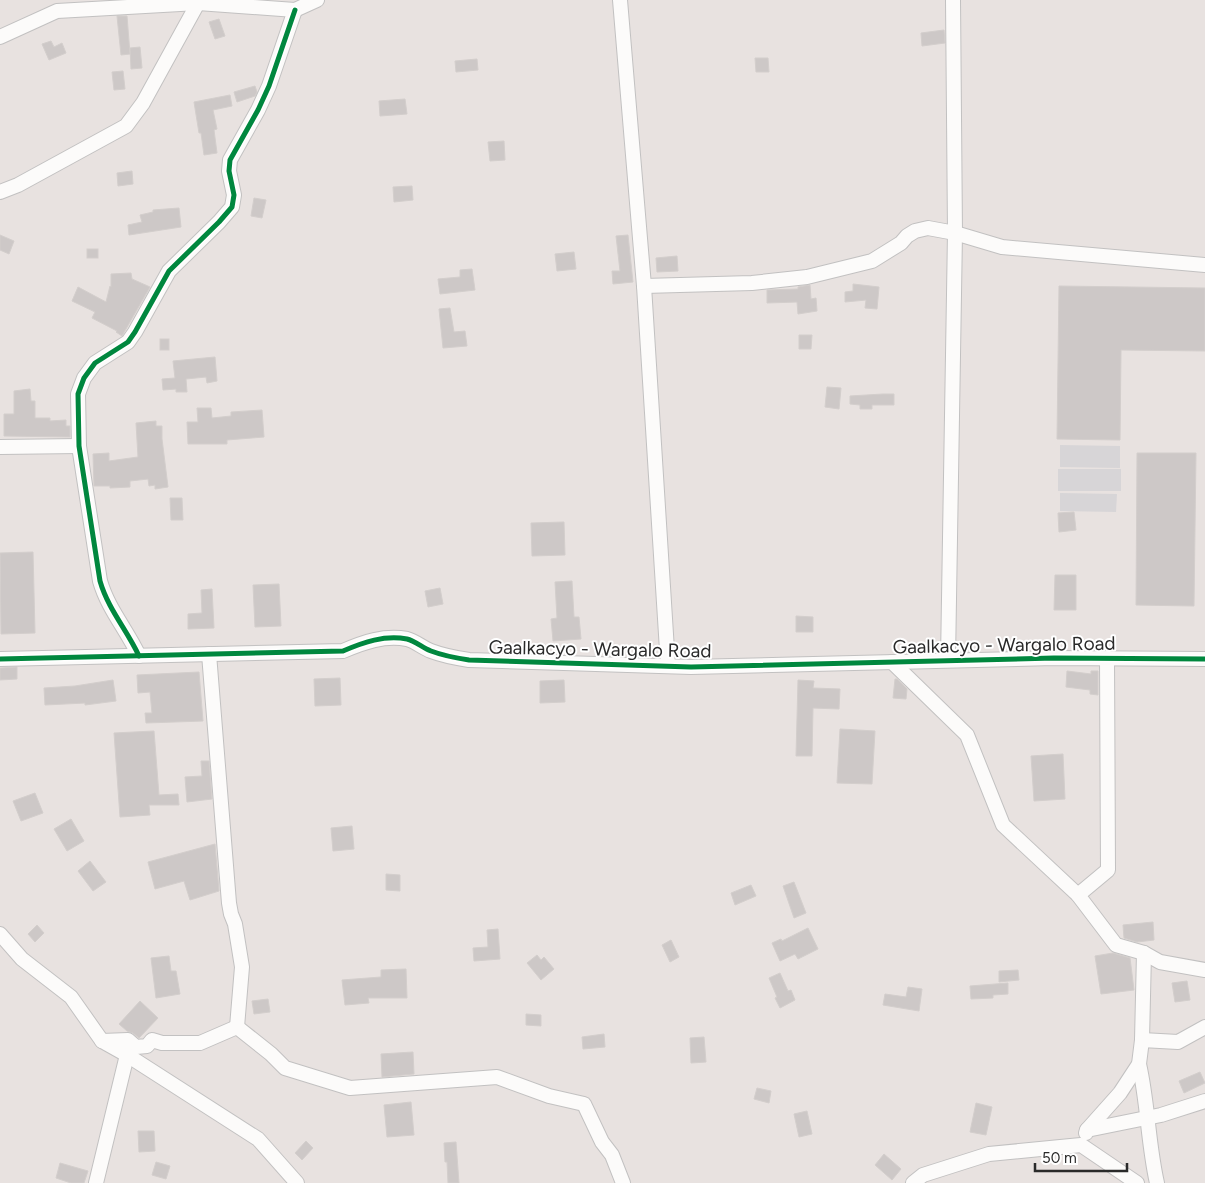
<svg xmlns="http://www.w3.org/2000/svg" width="1205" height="1183" viewBox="0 0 1205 1183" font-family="Figtree,sans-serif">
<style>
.industrial{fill:#d7d5d7}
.building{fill:#cdc8c7;stroke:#d3cecc}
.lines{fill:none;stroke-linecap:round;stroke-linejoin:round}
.street-casing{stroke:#c2c1c1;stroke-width:16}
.street{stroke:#fcfbfa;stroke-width:14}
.cycleway-casing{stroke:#fff;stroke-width:8}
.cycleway{stroke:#00873e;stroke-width:5}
.labels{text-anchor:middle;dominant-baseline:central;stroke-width:4;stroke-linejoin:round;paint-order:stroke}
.street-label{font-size:19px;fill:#2a2a2a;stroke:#fff}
</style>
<rect width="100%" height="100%" fill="#e8e2e0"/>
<g class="industrial">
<polygon points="1060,445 1120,446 1120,468 1060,467"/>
<rect x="1058" y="469" width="63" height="22"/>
<polygon points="1060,493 1117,494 1116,512 1060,511"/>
</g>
<g class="building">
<polygon points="117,16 127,16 130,54 121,55"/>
<polygon points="219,19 225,36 215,39 209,22"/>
<polygon points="944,30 945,43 922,46 921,33"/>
<polygon points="51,41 54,47 62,43 66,53 49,60 42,44"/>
<polygon points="140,47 142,68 131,69 130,48"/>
<polygon points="755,58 768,58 769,72 756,72"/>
<polygon points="477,59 478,70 456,72 455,61"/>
<polygon points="123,71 125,89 114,90 112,72"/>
<polygon points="255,86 257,92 255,96 237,102 234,92"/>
<polygon points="230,95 232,106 213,110 217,129 214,130 217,153 204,155 201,133 199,133 194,102"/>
<polygon points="405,99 407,114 380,116 379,101"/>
<polygon points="504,141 505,160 490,161 488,142"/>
<polygon points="132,171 133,184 118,186 117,173"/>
<polygon points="412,186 413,200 394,202 393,187"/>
<polygon points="254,198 266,200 262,218 251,216"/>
<polygon points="179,208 181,227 129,235 128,225 142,222 140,215 153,212 153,210"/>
<polygon points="0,235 14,241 9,254 0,250"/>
<polygon points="628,235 633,282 613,284 612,271 620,271 616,236"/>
<rect x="87" y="249" width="11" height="9"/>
<polygon points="574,252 576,269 557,271 555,254"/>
<polygon points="677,256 678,271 657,272 656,258"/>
<polygon points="472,269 475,290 440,294 438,279 460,277 460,270"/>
<polygon points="131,273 132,279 150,287 122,336 116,332 117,331 92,318 95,312 72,301 78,287 106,302 110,286 111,287 111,274"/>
<polygon points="853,284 879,287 877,309 865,308 866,300 845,302 845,292 853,291"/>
<polygon points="810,285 811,299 816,298 817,311 798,314 797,302 767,303 767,290 798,289 798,287"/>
<polygon points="1059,286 1205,288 1205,351 1121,350 1120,440 1057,439"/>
<polygon points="450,308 454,332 465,331 467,346 443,348 439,309"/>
<polygon points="799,335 812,335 811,349 799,349"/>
<rect x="160" y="339" width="9" height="11"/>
<polygon points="215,357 217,381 207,383 206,377 186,379 187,392 176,392 176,389 163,390 162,379 175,378 173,361"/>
<polygon points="827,387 841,388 839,409 825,407"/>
<polygon points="30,389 31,401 35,401 35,418 50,418 50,421 66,420 66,426 70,426 70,437 4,436 4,414 14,414 14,391"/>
<polygon points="883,394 894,394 894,405 872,405 872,409 860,409 860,405 850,404 850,396"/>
<polygon points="197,408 211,408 212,418 231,416 231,412 262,410 264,437 227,440 227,444 188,444 187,422 198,422"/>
<polygon points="156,421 156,426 162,426 162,439 168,487 155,489 155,485 149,486 148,479 130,481 130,487 110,488 110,486 94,486 93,454 109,453 109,461 138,457 136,423"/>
<polygon points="1137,453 1196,453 1194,606 1136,605"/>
<polygon points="170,498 182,498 183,520 171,520"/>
<polygon points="1074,512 1076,530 1059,532 1058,513"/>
<polygon points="564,522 565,555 532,556 531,523"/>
<polygon points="33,552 35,633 1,634 0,553"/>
<polygon points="1055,575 1076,575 1076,610 1054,610"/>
<polygon points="572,581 574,617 579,617 581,639 553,641 551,619 557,618 555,582"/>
<polygon points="279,584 281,626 255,627 253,585"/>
<polygon points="440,588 443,604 428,607 425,591"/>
<polygon points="212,589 214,628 188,629 188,614 202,613 201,590"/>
<polygon points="796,616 813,617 813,632 796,632"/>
<polygon points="17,667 17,679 0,680 0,668"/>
<polygon points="1067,671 1091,674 1091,671 1098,671 1098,695 1090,694 1090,690 1066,687"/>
<polygon points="199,672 203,721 146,723 145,713 152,713 150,692 138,693 137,675"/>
<polygon points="340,678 341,705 315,706 314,679"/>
<polygon points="895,679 897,679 907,689 906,699 893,698"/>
<polygon points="113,680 116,701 85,705 85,703 45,705 44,688 75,686"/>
<polygon points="564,680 565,702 540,703 540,681"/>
<polygon points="798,680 814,681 813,688 840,689 839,709 813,708 812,756 796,756"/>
<polygon points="840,729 875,731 872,784 837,783"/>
<polygon points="154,731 159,795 178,794 179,805 149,805 150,815 120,817 114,733"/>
<polygon points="1063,754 1065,799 1034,801 1031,756"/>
<polygon points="201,761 209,761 212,799 187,802 185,777 202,776"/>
<polygon points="35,793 43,813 21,821 13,801"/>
<polygon points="71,819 84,841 67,851 54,829"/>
<polygon points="352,826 354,849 333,851 331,828"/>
<polygon points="215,844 219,891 190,900 184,881 155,889 148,862"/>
<polygon points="90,861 106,882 93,891 78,871"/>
<polygon points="386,874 400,875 400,891 386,890"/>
<polygon points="794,882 806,913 794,918 783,886"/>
<polygon points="751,885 756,896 735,905 731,893"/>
<polygon points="1153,922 1154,940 1137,942 1124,938 1123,925"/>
<polygon points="37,925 44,933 35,942 28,934"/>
<polygon points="808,928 818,949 798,959 795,954 780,961 772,943 781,939 782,941"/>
<polygon points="498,929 500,959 474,961 473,948 488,947 487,930"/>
<polygon points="671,940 679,957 670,962 662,945"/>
<polygon points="1113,953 1130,958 1134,990 1101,994 1095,956"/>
<polygon points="537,955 541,960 544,957 554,969 541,980 527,963"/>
<polygon points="169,956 171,971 176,971 180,994 156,998 151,958"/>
<polygon points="406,969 407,998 368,998 369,1003 345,1005 342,980 381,977 381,970"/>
<polygon points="1018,970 1019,980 999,982 999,971"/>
<polygon points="780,973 788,991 791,990 795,1000 780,1008 775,998 777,997 769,978"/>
<polygon points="1187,981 1190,1000 1175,1002 1172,983"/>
<polygon points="1008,983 1008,994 993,995 993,998 971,999 970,986"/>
<polygon points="908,987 922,989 919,1011 883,1005 885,994 906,997"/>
<polygon points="268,999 270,1012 254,1014 252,1001"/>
<polygon points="140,1001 158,1018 139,1038 133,1033 127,1031 119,1024"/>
<polygon points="526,1014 541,1015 541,1026 526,1025"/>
<polygon points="604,1034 605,1047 583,1049 582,1037"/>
<polygon points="704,1037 706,1062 691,1063 690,1038"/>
<polygon points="413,1052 414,1074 382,1077 381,1054"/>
<polygon points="1200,1072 1205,1083 1184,1093 1179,1081"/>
<polygon points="757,1088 771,1091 769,1103 754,1099"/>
<polygon points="411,1102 414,1135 387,1137 384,1105"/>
<polygon points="976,1103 992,1107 986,1135 970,1132"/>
<polygon points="807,1111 812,1134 799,1137 794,1114"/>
<polygon points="138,1131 154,1131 155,1151 139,1152"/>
<polygon points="306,1141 313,1148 302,1160 295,1153"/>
<polygon points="456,1142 459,1183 448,1183 447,1162 445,1162 444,1143"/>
<polygon points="884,1154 901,1169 892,1180 875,1165"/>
<polygon points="156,1162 170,1166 166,1179 152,1175"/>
<polygon points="60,1163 88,1171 84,1183 71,1183 56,1178"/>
</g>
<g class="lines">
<g class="street-casing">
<g id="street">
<polyline points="620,0 644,286 668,666"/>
<polyline points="0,37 57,11 198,3 295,10 317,0"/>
<polyline points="0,192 18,185 126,126 143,103 198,3"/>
<polyline points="644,286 752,283 807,277 872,261 901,243 907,236 915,231 928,228 955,233 1002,247 1205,265"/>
<polyline points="0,447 79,446"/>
<polyline points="209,654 229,903 231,914 235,924 242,967 237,1027"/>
<path d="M139,656C127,630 108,609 100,581L79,446L78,394L84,378L95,363L128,342L135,332L169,271L219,222L232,207L234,195L229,171L230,160L258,110L269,86L295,10"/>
<path d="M0,659L343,651C364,642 384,635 407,639C415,641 423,648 431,651C444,656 456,658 469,660L691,667L1054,658L1205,659"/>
<polyline points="948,660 955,233 953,0"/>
<polyline points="892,662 967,735 1003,825 1078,895 1116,945 1144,953 1160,962 1205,970"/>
<polyline points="1078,895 1108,870 1107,658"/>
<polyline points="0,934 22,959 71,997 102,1041 127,1055 258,1139 297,1183"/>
<polyline points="1142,1040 1178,1042 1205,1027"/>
<polyline points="102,1041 128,1040 136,1047 147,1046 152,1040 162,1043 200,1043 237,1027 271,1054 285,1068 350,1088 497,1077 549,1096 584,1104 602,1142 612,1155 623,1183"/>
<path d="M1139,1064C1148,1103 1148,1144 1157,1183"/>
<polyline points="1087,1130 1120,1093 1139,1064 1142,1040 1144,953"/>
<polyline points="1086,1133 1087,1130 1161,1115 1205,1101"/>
<polyline points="96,1183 127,1055"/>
<polyline points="913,1183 923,1175 989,1154 1081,1145 1137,1183"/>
</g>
</g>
<use href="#street" class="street"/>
<g class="cycleway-casing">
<g id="cycleway">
<path d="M139,656C127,630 108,609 100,581L79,446L78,394L84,378L95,363L128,342L135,332L169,271L219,222L232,207L234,195L229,171L230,160L258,110L269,86L295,10"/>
<path d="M0,659L343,651C364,642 384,635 407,639C415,641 423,648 431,651C444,656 456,658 469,660L691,667L1054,658L1205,659"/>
</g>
</g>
<use href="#cycleway" class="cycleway"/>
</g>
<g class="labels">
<g class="street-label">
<text transform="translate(1004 645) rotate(-1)">Gaalkacyo - Wargalo Road</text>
<text transform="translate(600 649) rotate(1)">Gaalkacyo - Wargalo Road</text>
</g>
</g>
<path d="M1035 1163v8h92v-8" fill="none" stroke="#2a2a2a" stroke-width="2.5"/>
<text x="1042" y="1163" font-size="15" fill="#2a2a2a" stroke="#ffffff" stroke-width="4" paint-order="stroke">50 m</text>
</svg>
